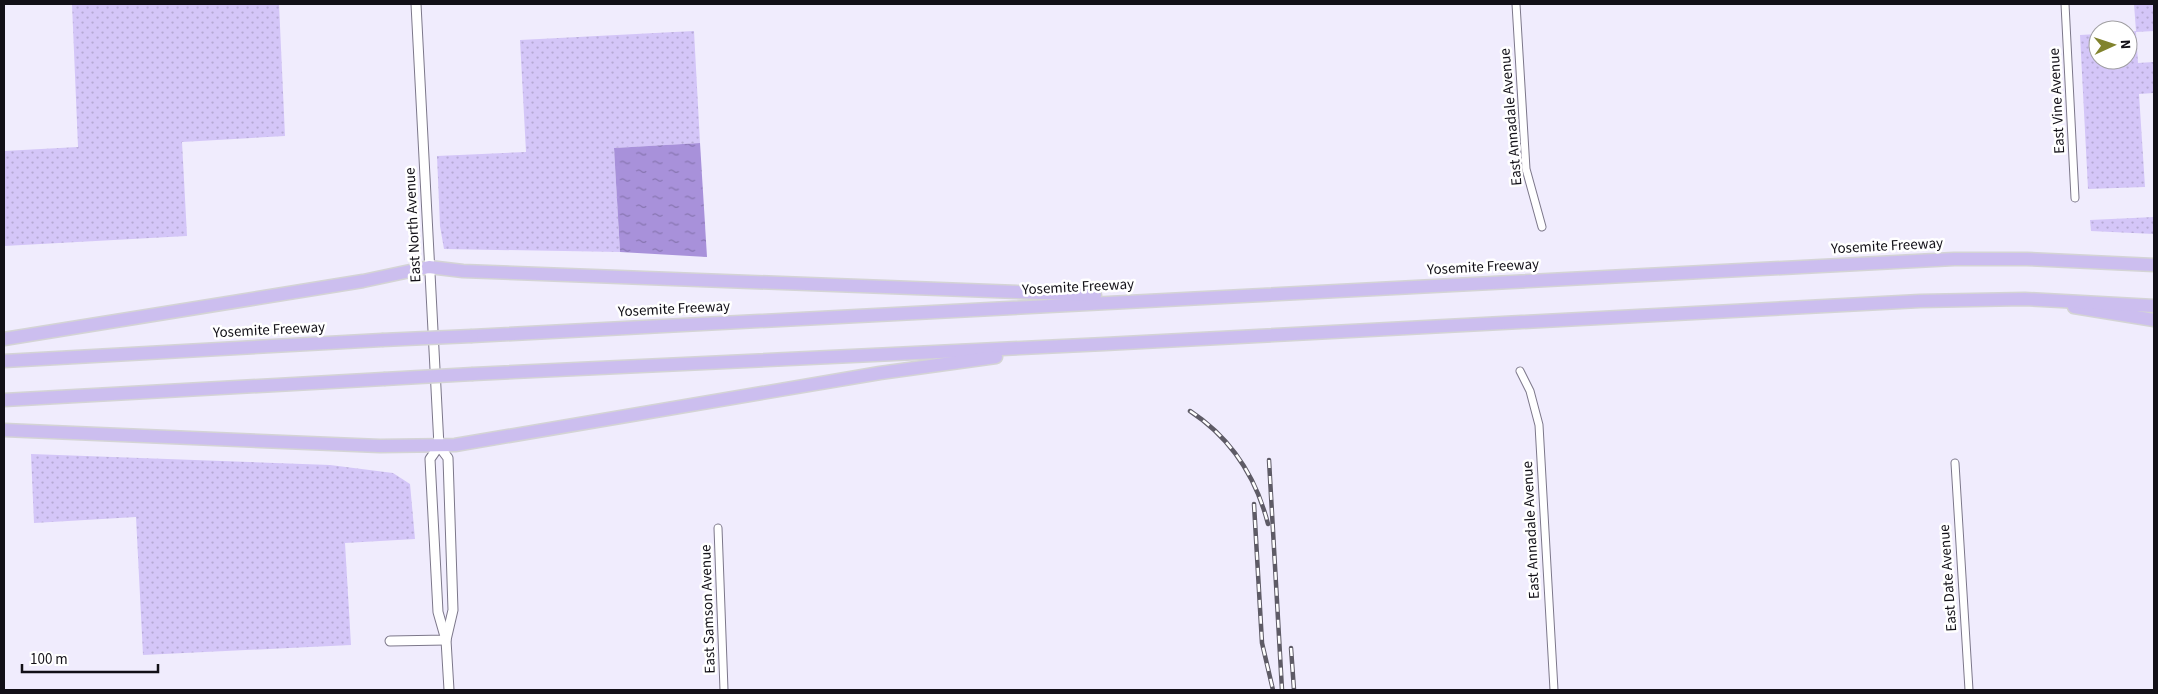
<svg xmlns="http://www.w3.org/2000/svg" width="2158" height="694" viewBox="0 0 2158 694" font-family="'Source Sans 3',sans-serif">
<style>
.grass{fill:url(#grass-dots)}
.water{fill:url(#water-ripples)}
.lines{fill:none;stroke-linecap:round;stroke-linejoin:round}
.minor-casing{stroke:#7c778a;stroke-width:9}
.tertiary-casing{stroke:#7c778a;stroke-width:11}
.motorway-casing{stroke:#d4d4d5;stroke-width:15}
.minor{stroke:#fff;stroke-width:7}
.tertiary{stroke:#fff;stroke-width:9}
.motorway{stroke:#ccbeef;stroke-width:12}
.rail-casing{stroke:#5e5b66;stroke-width:4.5}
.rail{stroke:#fff;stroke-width:2.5;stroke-dasharray:8;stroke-linecap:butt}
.motorway-bridge-casing{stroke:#d4d4d5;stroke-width:15;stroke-linecap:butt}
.motorway-bridge{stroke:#ccbeef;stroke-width:12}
.labels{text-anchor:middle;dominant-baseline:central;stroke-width:5;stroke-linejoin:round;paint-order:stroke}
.street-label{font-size:15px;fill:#121017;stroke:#fff}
</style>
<defs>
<pattern id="grass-dots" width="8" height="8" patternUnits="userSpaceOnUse" patternTransform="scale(1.25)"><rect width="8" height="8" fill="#d4c6f8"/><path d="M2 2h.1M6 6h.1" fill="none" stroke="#b5a9d4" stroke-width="1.8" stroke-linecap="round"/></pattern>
<pattern id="water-ripples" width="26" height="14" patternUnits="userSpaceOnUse" patternTransform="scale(1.25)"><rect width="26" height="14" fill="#a891da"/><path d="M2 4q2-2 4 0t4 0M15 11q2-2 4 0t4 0" fill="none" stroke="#8775b0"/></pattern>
</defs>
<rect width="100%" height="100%" fill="#f0ecfd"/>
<g class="grass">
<polygon points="72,4 279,4 285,136 182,142 187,236 4,246 4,151 78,147"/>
<polygon points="2134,4 2154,4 2154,31 2136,32 2138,63 2154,62 2154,93 2139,94 2145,187 2088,189 2080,35 2098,34 2098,60 2128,60 2128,32 2136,31"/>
<polygon points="694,31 700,143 614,148 620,252 444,249 440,226 437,156 526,152 520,40"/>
<polygon points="2154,217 2154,234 2091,231 2090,220"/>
<polygon points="31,454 330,465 393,473 410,484 415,539 345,543 351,645 143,655 136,517 34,523"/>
</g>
<polygon class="water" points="700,143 707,257 620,252 614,148"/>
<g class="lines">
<g class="minor-casing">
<g id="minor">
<polyline points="1516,4 1526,169 1542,227"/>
<polyline points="2065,4 2075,198"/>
<polyline points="1520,371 1530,391 1539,425 1554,690"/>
<polyline points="1955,463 1969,690"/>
<polyline points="718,528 724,690"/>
</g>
</g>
<g class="tertiary-casing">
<g id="tertiary">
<polyline points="439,446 430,459 438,612 446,640 449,690"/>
<polyline points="390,641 446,640 453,610 448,458 439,446 416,4"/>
</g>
</g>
<g class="motorway-casing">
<g id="motorway">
<polyline points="2074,307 2154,320"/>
<polyline points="472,336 1954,259 2027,259 2154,265"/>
<polyline points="4,339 363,281 429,267 463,271 1095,295"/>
<polyline points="4,361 382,340"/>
<polyline points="473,374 1105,344 1920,301 2025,299 2154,306"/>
<polyline points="4,400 384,379"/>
<polyline points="4,430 380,446 455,445 880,373 996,357"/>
</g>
</g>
<use href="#minor" class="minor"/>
<use href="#tertiary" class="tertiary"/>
<use href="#motorway" class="motorway"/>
<g class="rail-casing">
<g id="rail">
<path d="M1190,411C1231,438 1256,477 1268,524"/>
<polyline points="1269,460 1282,690"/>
<polyline points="1254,504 1262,643 1273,690"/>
<polyline points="1291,648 1294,690"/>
</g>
</g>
<use href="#rail" class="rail"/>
<g class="motorway-bridge-casing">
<g id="motorway-bridge">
<polyline points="382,340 472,336"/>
<polyline points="384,379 473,374"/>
</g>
</g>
<use href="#motorway-bridge" class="motorway-bridge"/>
</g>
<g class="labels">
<g class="street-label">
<text transform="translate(2057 101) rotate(-93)">East Vine Avenue</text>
<text transform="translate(1511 117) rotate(-95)">East Annadale Avenue</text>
<text transform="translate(413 225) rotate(-93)">East North Avenue</text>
<text transform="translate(1887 246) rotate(-3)">Yosemite Freeway</text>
<text transform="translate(1483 267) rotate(-3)">Yosemite Freeway</text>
<text transform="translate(1078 287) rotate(-3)">Yosemite Freeway</text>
<text transform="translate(674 309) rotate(-3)">Yosemite Freeway</text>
<text transform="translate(269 330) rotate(-3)">Yosemite Freeway</text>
<text transform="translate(1531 530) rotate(-93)">East Annadale Avenue</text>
<text transform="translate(1948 578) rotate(-94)">East Date Avenue</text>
<text transform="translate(708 609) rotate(-92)">East Samson Avenue</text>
</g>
</g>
<rect width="2158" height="694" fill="none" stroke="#121017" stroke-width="10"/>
<g transform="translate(2113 45) rotate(87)"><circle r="24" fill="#ffffff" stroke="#a09fa2"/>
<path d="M0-4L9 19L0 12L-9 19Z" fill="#81832d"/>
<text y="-8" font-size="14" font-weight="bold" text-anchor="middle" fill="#121017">N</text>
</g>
<path d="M22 664v8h136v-8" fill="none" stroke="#121017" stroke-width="2.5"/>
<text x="30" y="664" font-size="15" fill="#121017" stroke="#ffffff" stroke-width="4" paint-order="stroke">100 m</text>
</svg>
